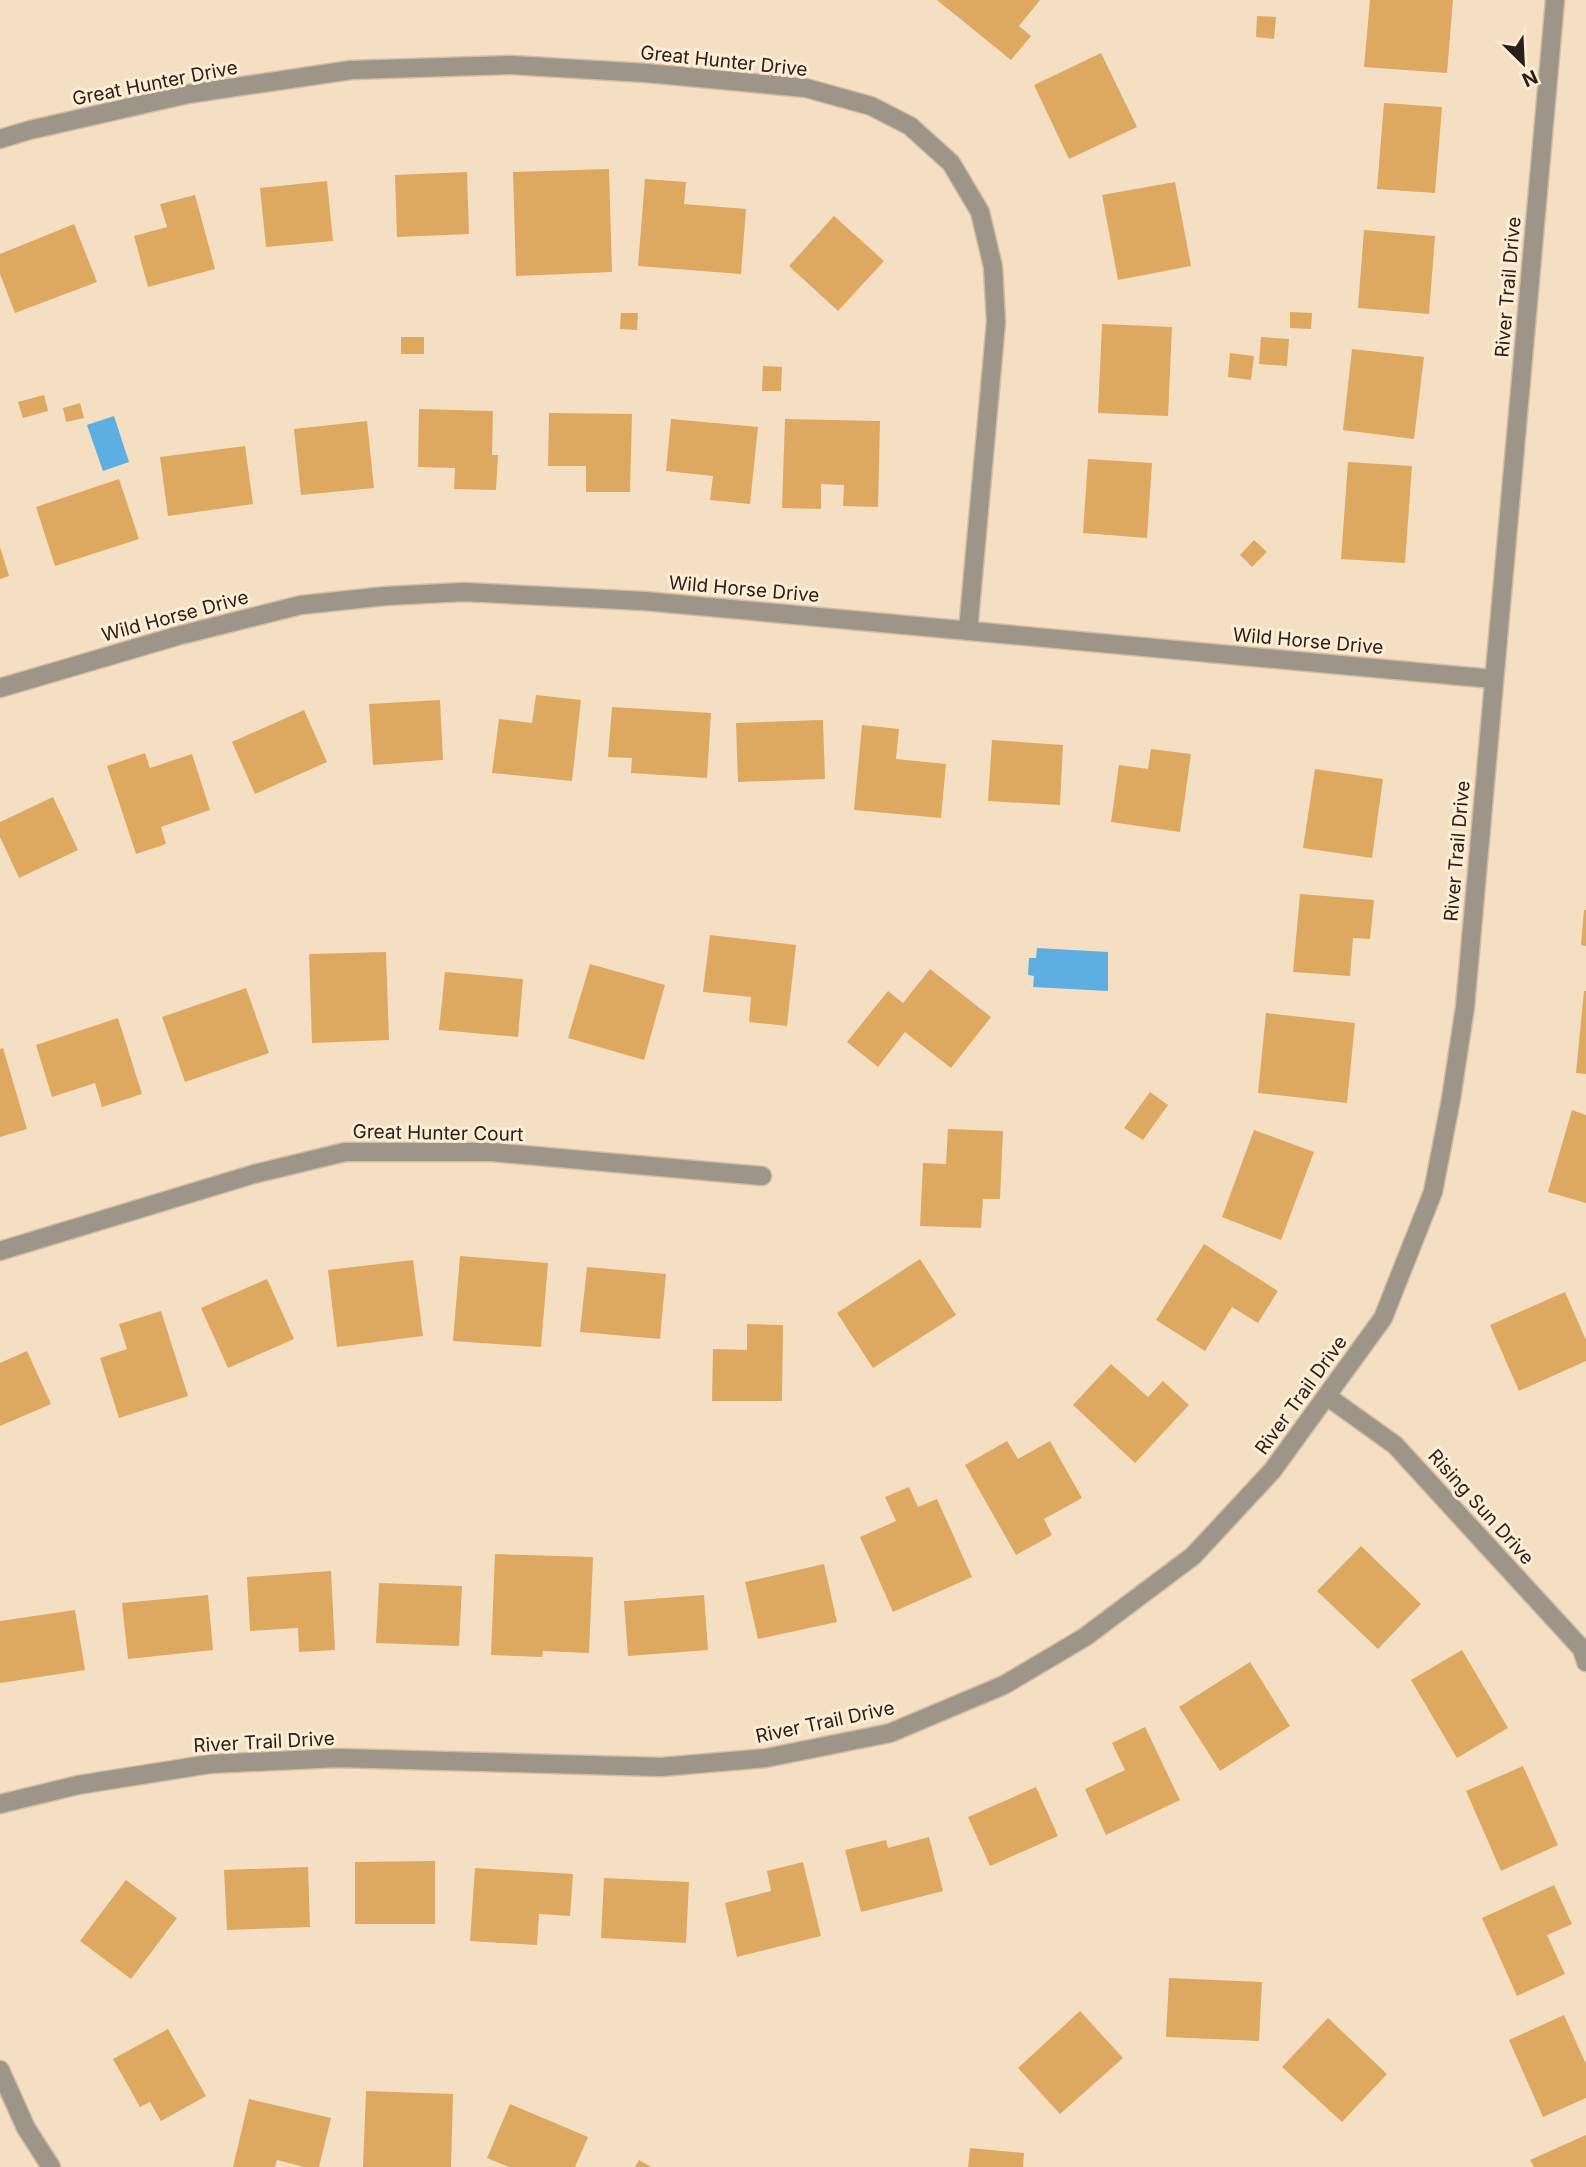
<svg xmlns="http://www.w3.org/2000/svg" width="1586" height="2167" viewBox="0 0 1586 2167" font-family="Inter,sans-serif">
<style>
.water{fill:#5cafe0}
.building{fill:#dda961}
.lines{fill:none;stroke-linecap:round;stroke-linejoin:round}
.minor-casing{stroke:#d0bda4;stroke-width:21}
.minor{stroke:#9c9588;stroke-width:18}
.labels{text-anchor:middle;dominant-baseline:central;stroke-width:6;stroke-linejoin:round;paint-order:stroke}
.street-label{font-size:19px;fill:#292117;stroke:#ffedd6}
</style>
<rect width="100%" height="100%" fill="#f5dfc3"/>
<g class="water">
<polygon points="114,416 129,462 103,471 87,425"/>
<polygon points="1037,948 1108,952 1108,991 1033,987 1034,976 1028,975 1029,958 1036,958"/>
</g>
<g class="building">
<polygon points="937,0 1040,0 1019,26 1031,36 1011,60"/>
<polygon points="1370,0 1453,0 1447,73 1364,67"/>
<polygon points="1257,16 1276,17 1274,39 1256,37"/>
<polygon points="1101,53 1137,127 1069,159 1034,85"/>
<polygon points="1384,103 1442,107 1435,193 1377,189"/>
<polygon points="609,169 612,272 516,276 513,172"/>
<polygon points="467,172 469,234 397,237 395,175"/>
<polygon points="645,179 686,182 684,204 746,209 741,274 638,266"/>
<polygon points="327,181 333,241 266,247 260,188"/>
<polygon points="1175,182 1191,266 1118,280 1102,195"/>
<polygon points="195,195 215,269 148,287 134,236 167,227 160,204"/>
<polygon points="834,216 884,261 838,311 789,266"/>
<polygon points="74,224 97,282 15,313 0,274 0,254"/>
<polygon points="1364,230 1435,236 1429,314 1358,308"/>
<polygon points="1290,312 1312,313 1311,329 1290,328"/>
<polygon points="621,313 638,313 637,330 620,329"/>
<polygon points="1102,324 1172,327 1168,416 1098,413"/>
<rect x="401" y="337" width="23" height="17"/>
<polygon points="1261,337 1289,339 1287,366 1259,364"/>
<polygon points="1352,349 1424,357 1414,439 1343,430"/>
<polygon points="1230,353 1254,356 1251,380 1228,377"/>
<polygon points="763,366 782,367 781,391 762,391"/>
<polygon points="44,395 48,411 23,418 18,402"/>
<polygon points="80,403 84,418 66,422 63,408"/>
<polygon points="419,409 493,411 492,455 498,455 496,490 454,489 455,468 418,467"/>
<polygon points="549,413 632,414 630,492 586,492 586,466 548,466"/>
<polygon points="671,419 758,427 750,504 710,500 713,476 666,471"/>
<polygon points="785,419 880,421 878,507 843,506 844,485 821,484 821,509 782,508"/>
<polygon points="367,421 374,488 301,495 294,429"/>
<polygon points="245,446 253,504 168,516 160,457"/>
<polygon points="1088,459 1152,463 1147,538 1083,533"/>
<polygon points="1348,462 1412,466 1405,563 1341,559"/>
<polygon points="119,479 139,539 55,566 36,507"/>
<polygon points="1254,540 1267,552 1252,567 1240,555"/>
<polygon points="0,547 9,576 0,579"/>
<polygon points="536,695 581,700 572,781 492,773 499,719 532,723"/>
<polygon points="440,700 443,760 373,765 369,704"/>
<polygon points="612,707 711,713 707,778 631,773 632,758 608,757"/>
<polygon points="304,710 327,762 255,794 232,742"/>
<polygon points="823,720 825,779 738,782 736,723"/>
<polygon points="862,725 899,729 896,759 946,764 941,818 854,810"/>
<polygon points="992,740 1063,745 1060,805 988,801"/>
<polygon points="1151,749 1191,754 1180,832 1111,822 1119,765 1148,769"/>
<polygon points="145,753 150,768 192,754 210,810 161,827 166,844 136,854 107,766"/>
<polygon points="1315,769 1383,779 1372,858 1303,848"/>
<polygon points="53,797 78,850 19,878 0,837 0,822"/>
<polygon points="1300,894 1374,900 1370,939 1353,938 1350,976 1293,972"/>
<polygon points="1584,910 1586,910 1586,946 1581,945"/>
<polygon points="710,935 796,945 787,1026 749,1022 751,997 703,992"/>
<polygon points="386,952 389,1040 312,1043 309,954"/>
<polygon points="590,964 665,985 644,1060 568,1038"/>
<polygon points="930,969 991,1017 951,1068 905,1032 878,1067 847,1042 888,991 903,1003"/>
<polygon points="445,972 523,979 518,1037 439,1030"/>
<polygon points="246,988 269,1053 185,1082 162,1017"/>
<polygon points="1584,991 1586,991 1586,1074 1576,1073"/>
<polygon points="1266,1013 1355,1023 1347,1103 1258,1093"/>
<polygon points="118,1018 142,1094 102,1107 95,1083 52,1097 36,1045"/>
<polygon points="3,1048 27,1129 0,1137 0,1049"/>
<polygon points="1150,1092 1168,1105 1143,1140 1124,1128"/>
<polygon points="1572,1110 1586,1115 1586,1203 1548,1192"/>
<polygon points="948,1129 1003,1131 1000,1199 983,1199 981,1228 920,1226 923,1163 946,1164"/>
<polygon points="1254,1130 1314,1152 1281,1240 1222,1217"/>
<polygon points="1204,1244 1278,1291 1258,1323 1232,1307 1205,1351 1156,1320"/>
<polygon points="460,1256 548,1263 541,1347 453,1341"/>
<polygon points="920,1259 956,1315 873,1368 837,1313"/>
<polygon points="413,1260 423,1336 337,1347 328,1270"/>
<polygon points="587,1267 666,1274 660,1339 580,1332"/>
<polygon points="267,1279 294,1339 228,1368 201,1308"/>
<polygon points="1565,1292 1586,1340 1586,1361 1519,1391 1490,1325"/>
<polygon points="161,1311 188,1396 119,1418 100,1358 127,1349 119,1324"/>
<polygon points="747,1324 783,1325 782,1401 712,1401 713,1349 747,1350"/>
<polygon points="27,1351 51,1404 0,1426 0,1363"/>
<polygon points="1111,1364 1148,1397 1163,1381 1189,1405 1135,1463 1073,1405"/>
<polygon points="1007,1441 1018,1459 1050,1441 1082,1498 1044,1519 1052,1535 1016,1555 965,1465"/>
<polygon points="909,1487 918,1507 937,1499 972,1577 893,1612 860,1537 896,1521 885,1497"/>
<polygon points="1361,1546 1421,1604 1378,1649 1317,1591"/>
<polygon points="495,1554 593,1557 589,1653 543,1651 542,1657 491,1655"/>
<polygon points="824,1564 837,1622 758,1639 745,1582"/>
<polygon points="331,1571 335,1650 299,1652 298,1628 250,1631 247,1577"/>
<polygon points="379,1583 462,1586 459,1646 376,1643"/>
<polygon points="208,1595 213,1650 128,1659 122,1603"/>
<polygon points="704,1595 708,1650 628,1656 624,1601"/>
<polygon points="75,1610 85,1670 0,1683 0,1621"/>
<polygon points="1462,1650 1508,1728 1457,1758 1411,1680"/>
<polygon points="1250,1662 1290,1726 1220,1771 1179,1707"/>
<polygon points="1145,1727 1180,1800 1106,1835 1085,1789 1125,1770 1112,1743"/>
<polygon points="1523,1766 1558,1845 1501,1871 1466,1791"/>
<polygon points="1036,1787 1058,1836 990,1866 968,1817"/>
<polygon points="929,1837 943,1891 861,1912 845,1850 886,1840 888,1848"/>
<polygon points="435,1861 435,1924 355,1924 355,1862"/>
<polygon points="803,1862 821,1936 737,1957 725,1903 771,1891 767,1871"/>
<polygon points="308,1867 310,1927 227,1930 224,1870"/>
<polygon points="475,1868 573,1874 570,1916 539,1914 537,1945 470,1941"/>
<polygon points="604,1878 689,1882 686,1943 601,1938"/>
<polygon points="126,1880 177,1918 131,1979 80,1941"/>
<polygon points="1554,1885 1572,1924 1547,1935 1565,1974 1517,1996 1482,1918"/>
<polygon points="1169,1978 1262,1982 1259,2041 1166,2037"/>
<polygon points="1080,2011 1123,2058 1060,2114 1018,2068"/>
<polygon points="1564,2015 1586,2064 1586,2098 1543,2117 1509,2040"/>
<polygon points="1328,2018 1387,2074 1342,2122 1282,2067"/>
<polygon points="168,2029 206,2096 161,2121 150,2102 140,2107 113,2059"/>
<polygon points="366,2091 453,2094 451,2167 363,2167"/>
<polygon points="249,2099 331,2118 319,2167 304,2167 277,2160 275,2167 233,2167"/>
<polygon points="510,2104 588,2137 575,2167 509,2167 487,2158"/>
<polygon points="1586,2135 1586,2167 1534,2167 1530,2160"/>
<polygon points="970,2148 1024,2153 1023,2167 968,2167"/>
<polygon points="639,2160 651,2167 635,2167"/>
</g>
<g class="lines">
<g class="minor-casing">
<g id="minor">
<polyline points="0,139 30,130 188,94 351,70 511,65 646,73 806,88 871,106 910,126 951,163 980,212 993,267 996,322 968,631"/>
<polyline points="0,688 177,636 301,605 386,596 464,592 644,601 1493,679"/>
<polyline points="0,1251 254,1174 345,1152 492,1152 762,1176"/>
<polyline points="1328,1397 1395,1445 1582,1649 1586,1662"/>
<polyline points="0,1804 78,1785 210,1764 338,1758 661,1767 766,1758 890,1733 1004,1685 1085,1637 1193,1556 1272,1471 1383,1318 1433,1192 1451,1099 1465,1007 1555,0"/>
<polyline points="0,2070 26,2128 51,2167"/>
</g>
</g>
<use href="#minor" class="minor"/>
</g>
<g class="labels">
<g class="street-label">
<text transform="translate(724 61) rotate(6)">Great Hunter Drive</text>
<text transform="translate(155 83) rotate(-11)">Great Hunter Drive</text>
<text transform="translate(1508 287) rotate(-85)">River Trail Drive</text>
<text transform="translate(744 589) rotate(5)">Wild Horse Drive</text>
<text transform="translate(175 616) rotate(-15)">Wild Horse Drive</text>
<text transform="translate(1308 641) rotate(5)">Wild Horse Drive</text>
<text transform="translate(1457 851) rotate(-85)">River Trail Drive</text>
<text transform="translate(438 1133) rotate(1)">Great Hunter Court</text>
<text transform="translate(1301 1395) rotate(-54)">River Trail Drive</text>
<text transform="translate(1481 1507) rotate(48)">Rising Sun Drive</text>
<text transform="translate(825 1722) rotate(-12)">River Trail Drive</text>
<text transform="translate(264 1742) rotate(-3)">River Trail Drive</text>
</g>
</g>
<g transform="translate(1523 63) rotate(156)" stroke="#ffedd6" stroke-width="5" paint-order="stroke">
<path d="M0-5L12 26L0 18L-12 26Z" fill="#292117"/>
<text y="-10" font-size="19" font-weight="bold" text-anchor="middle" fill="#292117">N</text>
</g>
</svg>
